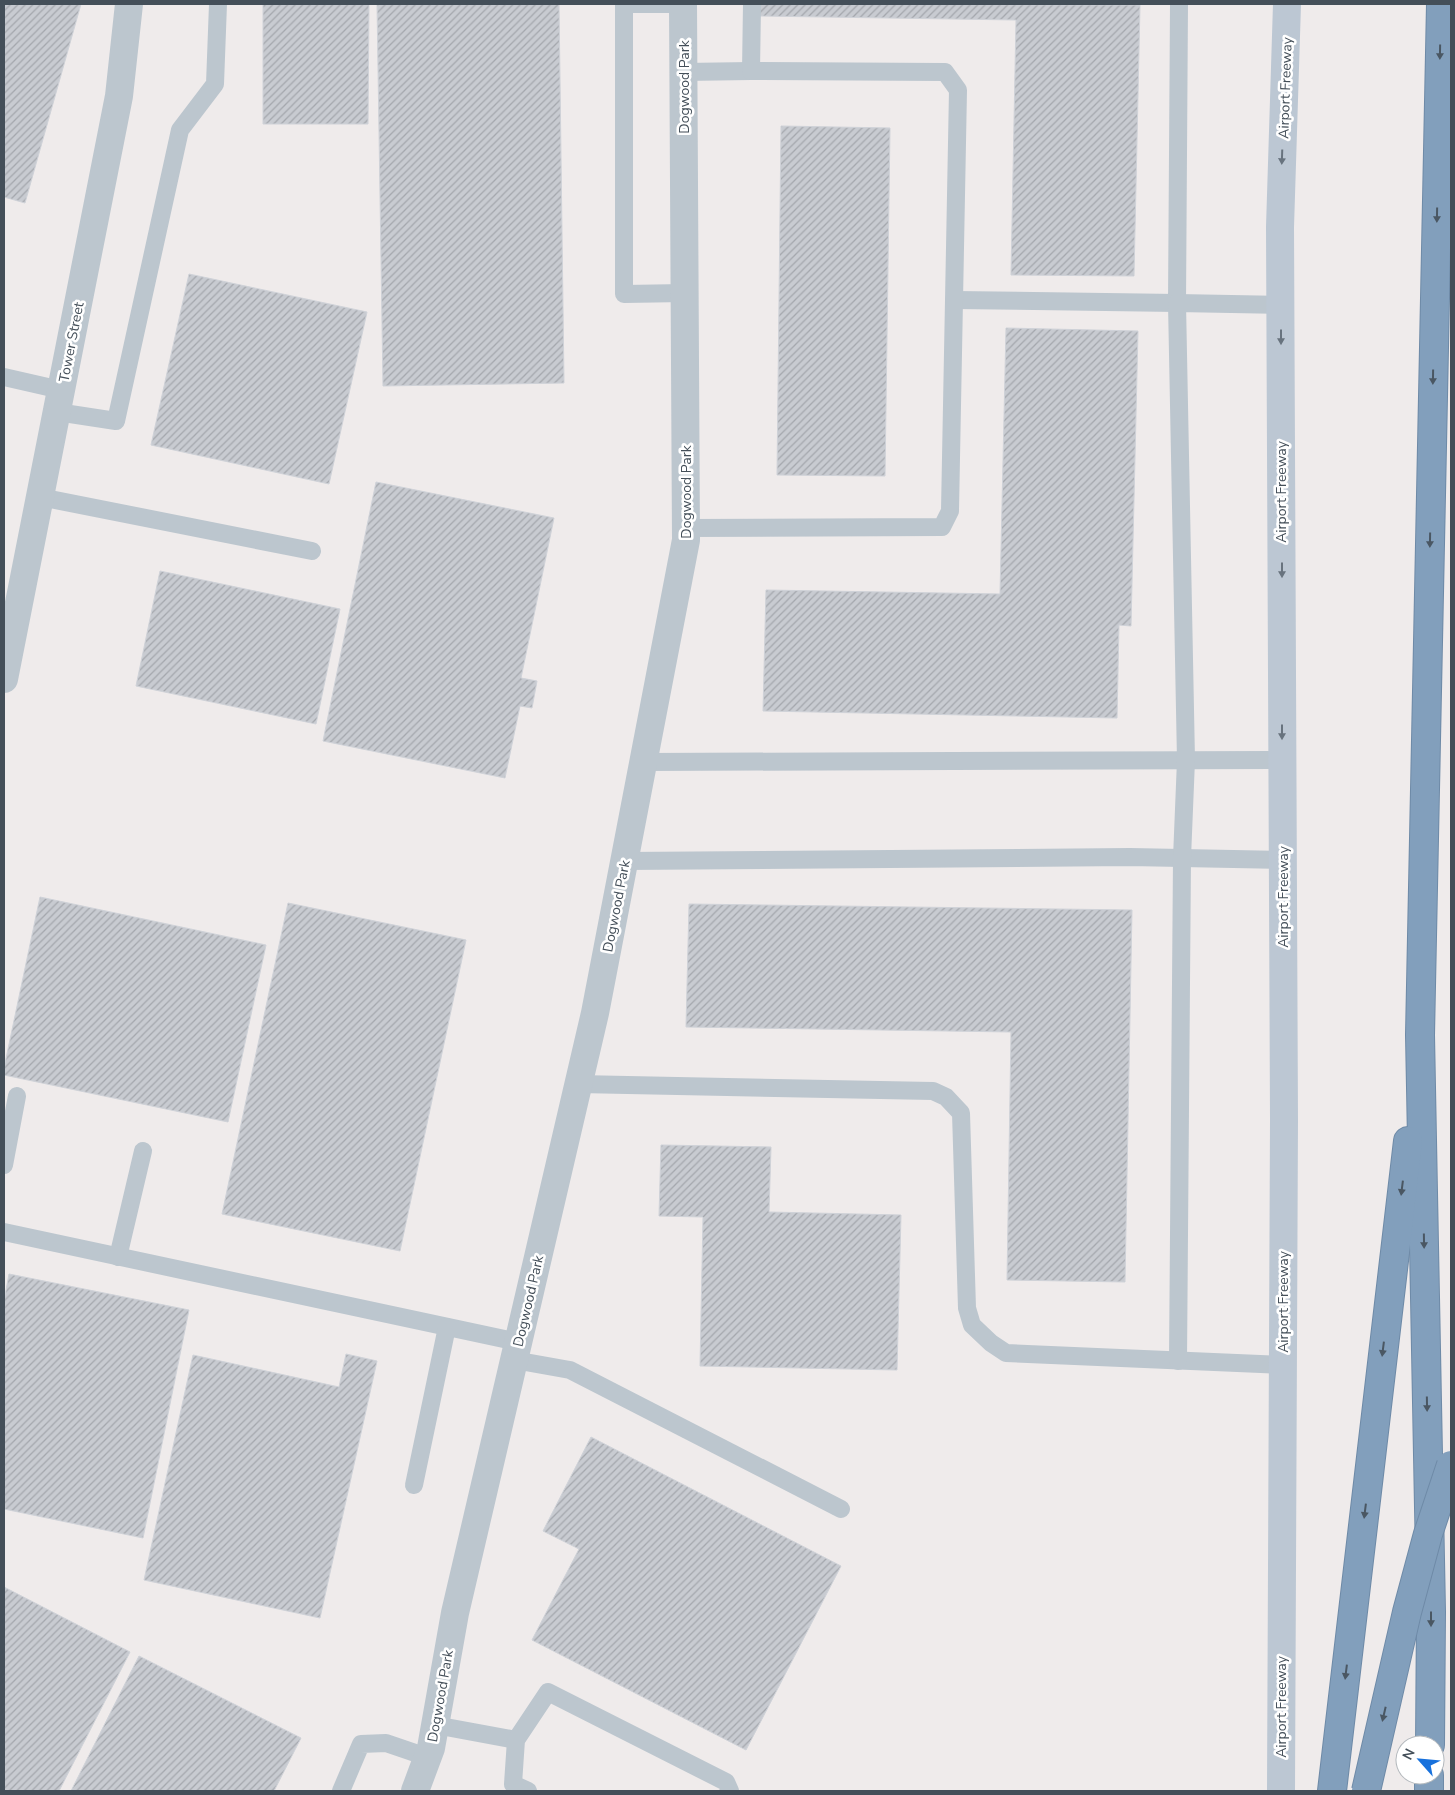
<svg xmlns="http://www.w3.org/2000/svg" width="1455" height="1795" font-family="'Nunito Sans',sans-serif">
  <defs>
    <pattern id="building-hatch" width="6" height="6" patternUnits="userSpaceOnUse" patternTransform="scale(1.25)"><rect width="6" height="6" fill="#c8cbd1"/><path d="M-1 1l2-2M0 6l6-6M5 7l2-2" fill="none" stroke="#a4a7ad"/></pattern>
  </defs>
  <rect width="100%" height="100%" fill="#efebeb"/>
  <g fill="url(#building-hatch)" stroke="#cfd2d8">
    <polygon points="4,4 81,4 25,203 4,197"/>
    <polygon points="263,4 369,4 368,124 263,124"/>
    <polygon points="377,4 559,4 564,383 383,386"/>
    <polygon points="760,4 1140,5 1134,276 1011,275 1016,20 759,16"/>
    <polygon points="781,126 890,128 885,476 777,475"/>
    <polygon points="189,274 367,312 329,484 151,445"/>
    <polygon points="1006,328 1138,331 1131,626 1119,625 1117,718 763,711 766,590 1000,594"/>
    <polygon points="376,482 554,518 521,678 537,681 532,708 520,706 505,778 323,741"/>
    <polygon points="160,571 340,609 316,724 136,686"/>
    <polygon points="40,897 266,945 228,1122 4,1075 4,1068"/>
    <polygon points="288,903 466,940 400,1251 222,1214"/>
    <polygon points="689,904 1132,910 1125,1282 1007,1280 1011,1032 686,1027"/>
    <polygon points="661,1145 771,1147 769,1212 901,1215 897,1370 700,1366 703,1217 659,1216"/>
    <polygon points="9,1274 189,1310 143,1538 4,1509 4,1301"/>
    <polygon points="346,1354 377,1361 320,1618 144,1580 193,1355 339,1387"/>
    <polygon points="591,1437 841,1566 746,1750 532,1640 579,1549 543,1531"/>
    <polygon points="4,1587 130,1652 59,1791 4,1791"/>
    <polygon points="139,1656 301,1738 274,1791 71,1791"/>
  </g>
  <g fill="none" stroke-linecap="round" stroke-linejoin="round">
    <g stroke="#6e8aa7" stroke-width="30">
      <g id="motorway">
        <polyline points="1430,1745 1431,1612 1420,1035 1441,4"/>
        <polyline points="1332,1791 1408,1141"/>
        <polyline points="1429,1791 1429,1775"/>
      </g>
    </g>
    <g stroke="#bcc6ce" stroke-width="18">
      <polyline points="683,4 624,4 624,294 685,293"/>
      <polyline points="684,72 751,71"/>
      <polyline points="954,300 1177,303 1179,4"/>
      <polyline points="4,377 61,390"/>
      <polyline points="57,412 116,421 180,130 215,84 218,4"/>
      <polyline points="40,497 312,551"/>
      <polyline points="686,528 942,527 950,511 958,90 945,72 751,71 752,4"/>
      <polyline points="644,762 1282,760"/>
      <polyline points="624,861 1130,857 1283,860"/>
      <polyline points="578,1084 933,1091 946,1097 961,1113 967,1308 972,1325 991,1343 1006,1353 1283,1365"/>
      <polyline points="4,1165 17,1096"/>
      <polyline points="4,1232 518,1342"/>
      <polyline points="118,1257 143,1151"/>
      <polyline points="514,1360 570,1370 841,1509"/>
      <polyline points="1178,1361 1182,858 1186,760 1177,303 1281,305"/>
      <polyline points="414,1485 447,1327"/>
      <polyline points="435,1725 516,1740"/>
      <polyline points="341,1791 361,1744 386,1743 427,1757"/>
      <polyline points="528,1791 513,1784 516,1740 548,1692 726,1782 730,1791"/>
    </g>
    <g stroke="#bcc6ce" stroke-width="28">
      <polyline points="4,679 119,96 129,4"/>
      <polyline points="415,1791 431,1748 455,1613 595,1013 686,540 683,4"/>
    </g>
    <polyline stroke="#bcc7d3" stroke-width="28" points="1281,1791 1284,1120 1280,227 1287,4"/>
    <use href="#motorway" stroke="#829fbc" stroke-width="28"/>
    <g stroke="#6e8aa7" stroke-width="30" stroke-linecap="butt">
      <polyline id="motorway-bridge" points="1366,1791 1407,1612 1428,1534 1451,1465"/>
    </g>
    <use href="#motorway-bridge" stroke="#829fbc" stroke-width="28"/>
  </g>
  <defs><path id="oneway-solid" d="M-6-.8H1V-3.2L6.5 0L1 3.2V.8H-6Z" transform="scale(1.25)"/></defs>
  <g fill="#4a5763">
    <use href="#oneway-solid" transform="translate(1440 52) rotate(91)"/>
    <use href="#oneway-solid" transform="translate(1437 215) rotate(91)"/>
    <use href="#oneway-solid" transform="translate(1433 377) rotate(91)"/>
    <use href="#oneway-solid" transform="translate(1430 540) rotate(91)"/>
    <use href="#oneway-solid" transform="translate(1402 1188) rotate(97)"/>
    <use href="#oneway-solid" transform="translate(1424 1241) rotate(89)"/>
    <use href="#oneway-solid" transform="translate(1383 1349) rotate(97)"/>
    <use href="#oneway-solid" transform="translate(1427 1404) rotate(89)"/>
    <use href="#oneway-solid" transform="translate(1365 1511) rotate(97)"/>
    <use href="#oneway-solid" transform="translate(1431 1619) rotate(90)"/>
    <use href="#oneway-solid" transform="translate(1346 1672) rotate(97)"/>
    <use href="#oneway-solid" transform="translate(1384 1714) rotate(103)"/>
  </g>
  <g fill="#68737e">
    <use href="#oneway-solid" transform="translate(1282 157) rotate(92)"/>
    <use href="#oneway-solid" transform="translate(1281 337) rotate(90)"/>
    <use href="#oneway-solid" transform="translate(1282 570) rotate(90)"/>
    <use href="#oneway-solid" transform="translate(1282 732) rotate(90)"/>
  </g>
  <g text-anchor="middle" stroke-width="5" stroke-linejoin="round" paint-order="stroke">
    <g font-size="14" fill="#444f59" stroke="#fff">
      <text transform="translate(684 87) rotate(-90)" y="5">Dogwood Park</text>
      <text transform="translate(1285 88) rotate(-88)" y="5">Airport Freeway</text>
      <text transform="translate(71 342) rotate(-79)" y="5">Tower Street</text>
      <text transform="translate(686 492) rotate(-90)" y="5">Dogwood Park</text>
      <text transform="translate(1281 492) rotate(-90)" y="5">Airport Freeway</text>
      <text transform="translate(1283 897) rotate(-90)" y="5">Airport Freeway</text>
      <text transform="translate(616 906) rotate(-79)" y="5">Dogwood Park</text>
      <text transform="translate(528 1301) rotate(-77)" y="5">Dogwood Park</text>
      <text transform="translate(1283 1302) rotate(-90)" y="5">Airport Freeway</text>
      <text transform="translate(440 1696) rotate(-80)" y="5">Dogwood Park</text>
      <text transform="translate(1281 1707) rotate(-90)" y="5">Airport Freeway</text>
    </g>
  </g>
  <rect width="1455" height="1795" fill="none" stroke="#444f59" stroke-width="10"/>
  <g transform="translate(1420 1760) rotate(297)"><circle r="24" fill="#ffffff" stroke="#b4b9bd"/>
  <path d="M0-4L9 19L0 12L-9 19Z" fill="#1871dc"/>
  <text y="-8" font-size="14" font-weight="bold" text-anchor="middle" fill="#444f59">N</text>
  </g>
</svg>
